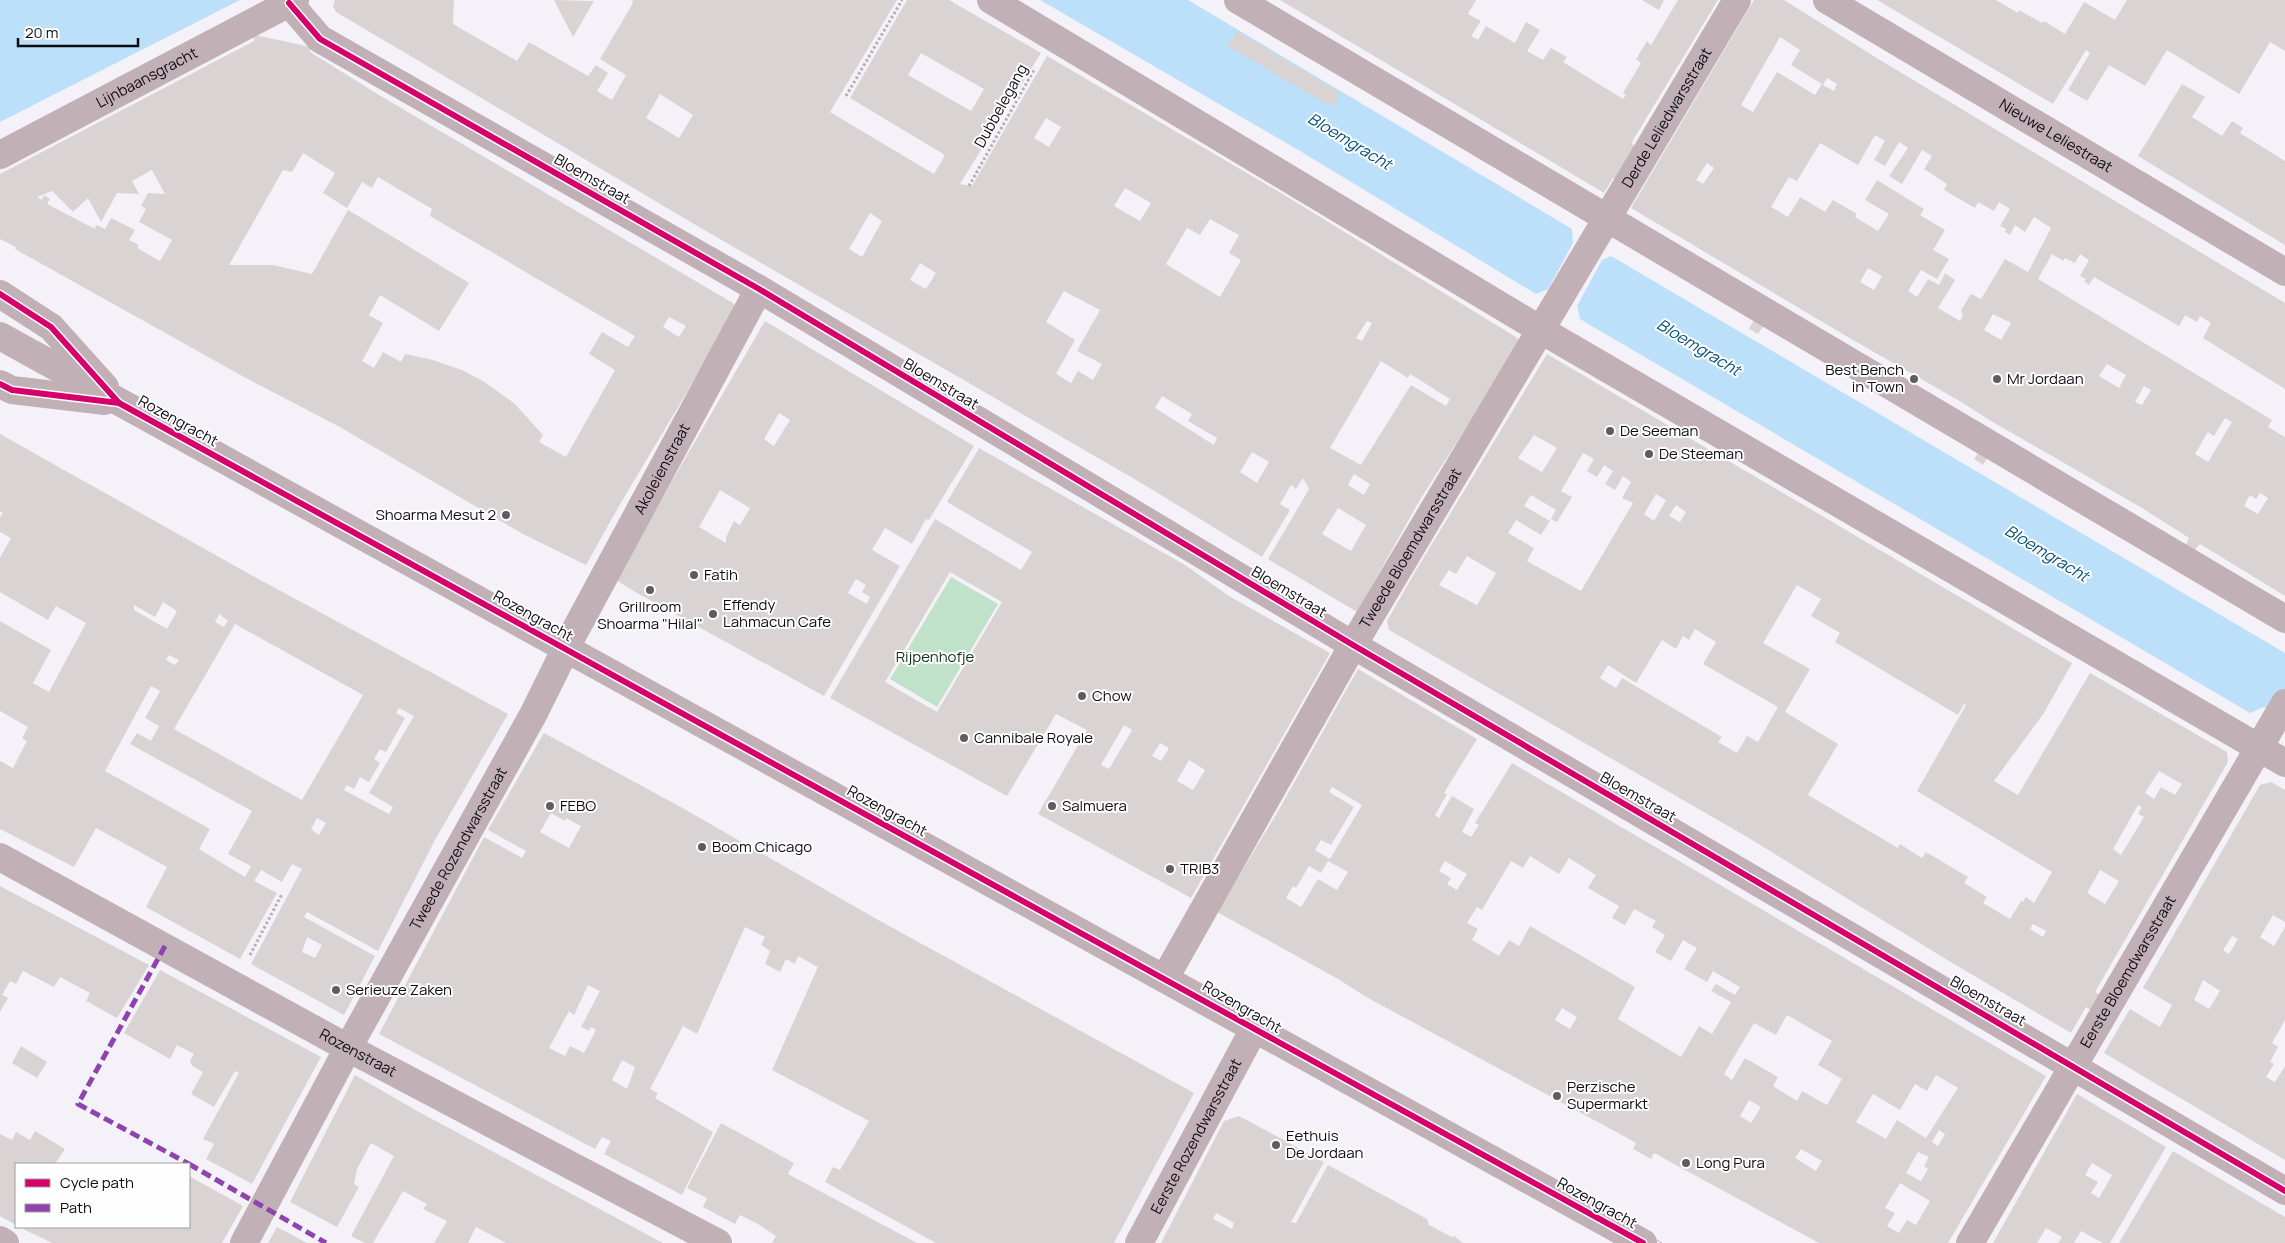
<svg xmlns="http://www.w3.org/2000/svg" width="2285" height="1243" font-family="Manrope,sans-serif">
  <rect width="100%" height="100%" fill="#f4f2f8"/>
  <polygon fill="#c1e2ca" points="951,577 998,604 937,707 890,679"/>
  <g fill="#bce0f9">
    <polygon points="0,0 240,0 0,122"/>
    <polygon points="1040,0 1188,0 1572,229 1573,243 1602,260 1611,256 2285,653 2285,720 2264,707 2250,713 1580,319 1577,306 1548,289 1536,294 1300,151"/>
  </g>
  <polygon fill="#f4f2f8" points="1573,243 1602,260 1577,306 1548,289"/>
  <g fill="#d9d3d4" fill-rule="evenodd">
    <path d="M335,0H454L453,24L517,61L529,42L588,76L596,65L608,73L597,91L612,100L626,75L600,59L633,3L632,0H897L830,112L934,174L945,155L850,98L907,0H949L1041,53L960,184L972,186L1047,56L1281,193L1519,339L1489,392L1421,498L1357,612L1268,559L1309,489L1303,478L1296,489L1291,485L1280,504L1290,510L1262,557L1143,484L694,224L336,12L333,6ZM921,53L984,89L971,111L908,75ZM660,94L693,115L679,138L646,118ZM1046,118L1061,127L1049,147L1034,138ZM1125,188L1151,203L1140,221L1114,206ZM870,213L882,221L862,257L849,249ZM1210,219L1239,235L1229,253L1241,260L1220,297L1166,264L1187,228L1200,235ZM920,263L936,273L926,289L910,280ZM1064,291L1100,310L1077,351L1102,364L1093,380L1078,371L1071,383L1056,374L1075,340L1046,322ZM1367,321L1372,323L1362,341L1356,338ZM1381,361L1408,378L1410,374L1450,399L1446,406L1411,385L1361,465L1330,448ZM1162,396L1192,414L1188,421L1217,438L1214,445L1155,408ZM1252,452L1269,462L1257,483L1240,472ZM1354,474L1370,484L1364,495L1348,485ZM1338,508L1366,525L1351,551L1322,534Z"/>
    <polygon points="554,0 594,1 573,37"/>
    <polygon points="1280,0 1476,0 1468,14 1481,21 1471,36 1478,40 1486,26 1515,43 1526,22 1540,30 1527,51 1543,60 1551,48 1567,57 1563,62 1623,99 1626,95 1623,93 1641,63 1636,59 1647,41 1651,45 1678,0 1718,0 1633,140 1632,144 1638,148 1617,181 1613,178 1604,193"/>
    <polygon points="1642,0 1664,0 1659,10"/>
    <path d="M1754,0H1784L1880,60L2285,303V389L2203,338L2211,323L2200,316L2197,322L2185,315L2179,326L2094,277L2089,285L2084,281L2086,279L2080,276L2089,260L2080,254L2075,263L2065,258L2063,261L2052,254L2038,279L2272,420L2268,427L2285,437V596L2200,544L2195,550L2186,544L2189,538L2142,508L1991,421L1963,403L1846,336L1631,208ZM1780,37L1800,50L1791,65L1822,84L1815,95L1777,72L1753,112L1741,105ZM1827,78L1837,84L1834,91L1823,85ZM1875,135L1885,141L1874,160L1885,166L1899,142L1908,148L1889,176L1902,184L1922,150L1932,156L1924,169L1947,184L1944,190L1975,208L1978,202L1994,211L1999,202L2010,209L2000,226L2006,229L2005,232L2010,235L2015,225L2025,232L2034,217L2051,228L2028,272L2005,259L1981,299L1971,294L1961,310L1963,315L1960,321L1938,308L1955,280L1945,273L1939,285L1928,279L1917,297L1908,291L1921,270L1937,279L1949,259L1933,250L1945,230L1920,215L1924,209L1877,180L1865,200L1889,214L1878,231L1855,217L1857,214L1833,200L1825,212L1800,197L1788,217L1771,207L1789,177L1797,181L1820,143L1858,165ZM1707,163L1714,168L1703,184L1696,180ZM1868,268L1882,276L1874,290L1860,282ZM1993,314L2011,323L2001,340L1984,330ZM2107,364L2126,375L2119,388L2099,376ZM2144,386L2151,390L2142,405L2135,402ZM2225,418L2232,422L2208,462L2195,454L2208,432L2214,436ZM2260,493L2268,498L2258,514L2244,506L2250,495L2256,499Z"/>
    <polygon points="1877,0 1996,0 2018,13 2019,10 2042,23 2044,21 2065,34 2084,2 2115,20 2127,0 2285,0 2285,51 2270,42 2239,94 2167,50 2145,86 2109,65 2087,101 2068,90 2090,53 2086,50 2053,104"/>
    <polygon points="1237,31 1336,90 1339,94 1337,103 1328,105 1228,46"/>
    <path d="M255,35L311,47L310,52L379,95L733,303L735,307L734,313L619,506L586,565L523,534L338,426L244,377L15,249L16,247L0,239V174L254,41ZM303,153L335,173L323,193L347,208L362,182L372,188L378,177L432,209L430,216L635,336L628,347L602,332L589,354L615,370L566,457L539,442L543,435L514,403L483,381L462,370L433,360L405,354L401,362L383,352L374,368L362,361L383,323L369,315L380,295L439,331L469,283L375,226L348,210L312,274L273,265H229L283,170L292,172ZM152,170L165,194L148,193L141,206L146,209L139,222L172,240L160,261L137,248L139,245L129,240L135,230L111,218L105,229L96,225L95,229L47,204L50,199L44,195L42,200L37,197L52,191L73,212L88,198L101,222L117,193L139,194L132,181ZM669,317L686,326L679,337L663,327Z"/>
    <polygon points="2182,84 2205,97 2192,117 2222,136 2232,121 2243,128 2240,133 2285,161 2285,245 2138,156"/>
    <polygon points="1754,320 1764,325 1758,334 1749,329"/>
    <path d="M765,321L974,446L929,520L926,519L912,544L885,528L872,550L900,566L824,696L637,593L619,582L617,576ZM779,413L790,420L774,446L764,439ZM720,490L750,508L740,525L734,521L726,537V543L699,527ZM856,579L866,585L862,592L870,597L867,604L848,593Z"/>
    <path d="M1547,354L2072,663L2044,713L1994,781L2018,795L2090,673L2227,752L2228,762L2095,992L2100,995L2091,1010L2086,1007L2071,1033L1949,961L1747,837L1389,630L1387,621L1415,572ZM1534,435L1557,448L1542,472L1518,458ZM1583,453L1594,459L1587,471L1597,477L1604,465L1613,471L1605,484L1615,490L1623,476L1631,482L1622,498L1633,503L1581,591L1527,561L1534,548L1508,533L1516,520L1541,535L1550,521L1524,506L1531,495L1556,510L1551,519L1557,522L1572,497L1561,491ZM1656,494L1666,500L1654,521L1644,514ZM1676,505L1686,512L1680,522L1669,516ZM1467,556L1496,573L1477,605L1439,585L1449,570L1456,574ZM1797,585L1821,599L1811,616L1840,633L1835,642L1958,715L1964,704L1966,705L1917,791L2052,872L2034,903L2026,897L2023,902L2021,901L2010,919L1983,903L1987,897L1964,883L1968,877L1926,852L1922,858L1900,844L1898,848L1808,795L1838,744L1785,712L1810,669L1763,643ZM1695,629L1716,642L1703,664L1778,707L1758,742L1747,736L1737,753L1718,742L1722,737L1622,678L1616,688L1600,678L1608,665L1636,683L1662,640L1676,649L1683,636L1689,640ZM2159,771L2182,784L2175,795L2161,787L2154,799L2145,793ZM2138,805L2142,807L2138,814L2144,817L2121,855L2113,849ZM2100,870L2119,881L2105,904L2087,893ZM2033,924L2046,931L2043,937L2030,929Z"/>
    <path d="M0,434L251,575L508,714L435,840L378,951L307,912L304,917L375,956L344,1015L251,964L302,869L292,864L282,882L261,870L254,881L277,893L240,959L146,907L167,867L96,828L74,867L0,829V761L13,768L27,741L22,738L28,727L0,711V621L51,650L33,683L49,692L86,623L56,606L48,620L0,592V558L11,538L0,532V518L3,513L0,511ZM163,602L177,611L167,629L134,610V605L155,617ZM219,614L228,621L224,627L215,622ZM235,624L363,695L302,800L174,729ZM169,655L179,660L175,665L166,660ZM151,686L160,691L145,718L159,726L151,741L137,733L130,744L252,811L228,854L251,866L245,877L199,849L210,829L105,771ZM399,708L414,716L369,793L393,807L389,814L344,790L347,785L354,789L360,777L369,782L380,763L374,759L380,749L386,752L405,718L396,713ZM317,818L326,823L319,835L311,829ZM307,937L322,945L315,958L302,952Z"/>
    <path d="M979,448L1185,565L1229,596L1330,653L1191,898L1038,814L1087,730L1056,714L1007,796L830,698L935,519L1021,570L1032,552L947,502ZM950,572L1002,602L937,712L885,682ZM1124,725L1132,730L1109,769L1101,765ZM1160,743L1169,748L1161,761L1152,756ZM1189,760L1205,770L1193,790L1177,781Z"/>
    <polygon points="1979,452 1987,458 1983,465 1974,459"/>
    <path d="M1358,669L1477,739L1444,793L1447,794L1435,815L1439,818L1452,796L1474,809L1462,832L1471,837L1479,825L1475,823L1512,763L2046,1076L1948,1243H1819L1654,1153L1651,1159L1633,1149L1636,1143L1620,1134L1368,998L1338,979L1217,912L1277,813ZM1332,787L1362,805L1330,859L1315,850L1321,840L1331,845L1354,807L1329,792ZM1530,856L1559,874L1569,858L1596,875L1588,888L1619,906L1612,918L1625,925L1634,909L1656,921L1652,927L1665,935L1655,952L1671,961L1683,940L1697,948L1684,969L1707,982L1713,971L1740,987L1735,995L1716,984L1711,991L1731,1002L1712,1034L1699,1026L1681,1057L1618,1019L1635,987L1530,926L1519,946L1509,940L1499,956L1472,940L1478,929L1467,923L1477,907L1482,910L1511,861L1523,868ZM1328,861L1348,872L1337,890L1318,879L1301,907L1286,898L1293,886L1296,888L1309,866L1321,873ZM1445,861L1467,874L1457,890L1447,884L1451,878L1439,871ZM1562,1008L1577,1017L1570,1029L1555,1020ZM1787,1015L1832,1041L1818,1065L1842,1079L1827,1105L1802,1091L1797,1101L1773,1086L1778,1077L1745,1058L1732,1080L1724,1074L1754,1023L1776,1035ZM1936,1075L1958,1088L1926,1138L1897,1120L1886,1139L1856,1122L1873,1094L1900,1110L1915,1084L1927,1091ZM1749,1100L1761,1107L1751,1123L1740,1116ZM1939,1130L1945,1134L1938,1146L1932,1142ZM1801,1149L1822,1161L1816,1171L1795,1158ZM1918,1152L1929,1157L1924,1166L1928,1169L1921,1181L1906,1173ZM1900,1183L1930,1201L1916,1225L1907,1220L1899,1233L1887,1226L1895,1213L1885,1208Z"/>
    <path d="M544,733L679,806L880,921L1194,1093L1114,1243H936L825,1182L833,1167L840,1170L869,1121L772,1070L818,967L798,956L795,964L786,959L780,972L765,964L770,951L761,945L765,937L745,927L697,1034L683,1026L650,1089L658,1093L655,1098L713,1132L682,1195L604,1154L611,1141L602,1137L595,1149L379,1034L484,837L522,858L526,851L488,830ZM551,813L565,821L566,818L581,826L569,848L540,832ZM588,985L600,991L581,1027L589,1031L591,1027L596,1030L584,1053L570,1046L565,1056L549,1048L569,1011L574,1015ZM622,1060L635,1067L627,1089L612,1080Z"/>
    <path d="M2271,782L2285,790V922L2273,915L2260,937L2274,946L2285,927V1020L2272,1043L2278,1047L2270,1062L2274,1064L2266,1077L2275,1082L2285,1066V1160L2104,1053L2130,1009L2160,1027L2172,1005L2143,988L2260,785ZM2232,936L2238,939L2229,954L2223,950ZM2203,980L2220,991L2209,1009L2194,1000Z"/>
    <polygon points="0,886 149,965 117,1018 86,1001 90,993 60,977 54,987 23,971 16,984 10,981 2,995 8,998 0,1012"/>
    <polygon points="160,970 321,1057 252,1184 206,1159 214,1144 203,1139 239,1073 235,1071 214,1107 191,1094 203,1072 192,1066 190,1061 194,1054 177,1045 170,1059 124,1033"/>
    <polygon points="21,1046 47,1062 37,1078 12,1063"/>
    <polygon points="355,1075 419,1112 663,1243 506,1243 476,1227 468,1243 434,1243 447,1221 423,1209 427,1204 403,1191 373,1243 365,1243 351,1236 394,1156 371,1143 357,1169 354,1184 359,1187 337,1227 290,1202"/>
    <path d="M2077,1094L2166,1147L2110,1243H2103L2081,1231L2074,1243H2058L2062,1237L2046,1228L2037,1243H1993ZM2092,1163L2112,1175L2099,1198L2091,1193L2098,1182L2085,1175Z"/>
    <path d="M1239,1116L1324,1162L1291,1222L1296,1223L1328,1165L1427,1219L1429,1225L1452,1237L1454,1236L1463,1243H1161L1224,1121ZM1216,1213L1234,1223L1232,1229L1213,1219Z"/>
    <polygon points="721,1123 794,1163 788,1174 917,1243 772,1243 776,1236 758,1224 740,1215 735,1224 703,1207 707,1198 687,1188"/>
    <polygon points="35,1131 65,1149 55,1164 16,1164 16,1225 0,1216 0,1134 12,1140 16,1132 30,1140"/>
    <polygon points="2173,1151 2285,1217 2285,1243 2119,1243"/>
    <polygon points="189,1176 243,1206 222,1243 52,1243 19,1227 189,1227"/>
    <polygon points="277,1227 307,1243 268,1243"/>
  </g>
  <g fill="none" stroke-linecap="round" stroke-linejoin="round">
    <g stroke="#b8adb2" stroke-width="3" stroke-dasharray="2.5 2.5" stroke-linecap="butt">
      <polyline points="846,96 902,0"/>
      <polyline points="969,186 1035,68"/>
      <polyline points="250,955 282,894"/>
    </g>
    <g stroke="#c1b1b6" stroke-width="28">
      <polyline points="991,0 1541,330 2285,763"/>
      <polyline points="1238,0 2285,619"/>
      <path id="s1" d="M1827,0L2285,272"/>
      <polyline points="289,3 320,39 759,289 1353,645 2285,1191"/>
      <path id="s2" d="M0,155L295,0"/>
      <polyline points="0,294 51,327 105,387"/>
      <polyline points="0,336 1643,1243"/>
      <polyline points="0,384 12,390 105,401"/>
      <path id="s3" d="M0,857L348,1048L718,1243"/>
      <path id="s4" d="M1165,978L1353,645L1737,0"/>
      <polyline points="0,1240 5,1243"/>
      <path id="s5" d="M244,1243L348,1048L534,713L570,640L759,289"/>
      <path id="s6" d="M1139,1243L1254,1029"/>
      <path id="s7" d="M1970,1243L2285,703"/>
    </g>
    <g stroke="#bdb2b7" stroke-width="1">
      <polyline points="0,326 1662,1243"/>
      <polyline points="0,346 1628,1243"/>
    </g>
    <g stroke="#8e44ad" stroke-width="5" stroke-dasharray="10 5" stroke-linecap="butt">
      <polyline points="165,946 78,1104 189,1164"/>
      <polyline points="189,1164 326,1243"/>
    </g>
    <g stroke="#fefefe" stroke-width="9">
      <g id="cycleway">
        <polyline points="289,3 320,39 759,289 1353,645 2285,1191"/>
        <polyline points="0,294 51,327 119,403 1643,1243"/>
        <polyline points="0,384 12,390 119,403"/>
      </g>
    </g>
    <use href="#cycleway" stroke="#d6006c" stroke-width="6"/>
  </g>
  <g fill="#5e5c62" stroke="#fefefe" stroke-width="2">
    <circle cx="1914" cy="379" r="5"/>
    <circle cx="1997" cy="379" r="5"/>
    <circle cx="1610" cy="431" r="5"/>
    <circle cx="1649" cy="454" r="5"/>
    <circle cx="506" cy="515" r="5"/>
    <circle cx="694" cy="575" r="5"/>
    <circle cx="650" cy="590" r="5"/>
    <circle cx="713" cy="614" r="5"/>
    <circle cx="1082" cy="696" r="5"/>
    <circle cx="964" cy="738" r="5"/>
    <circle cx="550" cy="806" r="5"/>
    <circle cx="1052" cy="806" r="5"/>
    <circle cx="702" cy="847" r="5"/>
    <circle cx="1170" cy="869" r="5"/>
    <circle cx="336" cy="990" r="5"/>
    <circle cx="1557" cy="1096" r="5"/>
    <circle cx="1276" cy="1145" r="5"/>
    <circle cx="1686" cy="1163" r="5"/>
  </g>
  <g text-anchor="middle" stroke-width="4" stroke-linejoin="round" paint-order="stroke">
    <g font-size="15" fill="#0e0b12" stroke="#fefefe">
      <text dy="5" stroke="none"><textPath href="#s2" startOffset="166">Lijnbaansgracht</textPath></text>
      <text transform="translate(1001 106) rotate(-61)" y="5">Dubbelegang</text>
      <text dy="5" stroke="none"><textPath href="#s4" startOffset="996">Derde Leliedwarsstraat</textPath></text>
      <text dy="5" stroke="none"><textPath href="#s1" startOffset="266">Nieuwe Leliestraat</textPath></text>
      <text transform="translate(592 179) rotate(30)" y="5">Bloemstraat</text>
      <text transform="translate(941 384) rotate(31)" y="5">Bloemstraat</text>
      <text transform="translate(178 421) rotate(29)" y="5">Rozengracht</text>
      <text dy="5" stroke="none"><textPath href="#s5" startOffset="880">Akoleienstraat</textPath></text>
      <text dy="5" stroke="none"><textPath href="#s4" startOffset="495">Tweede Bloemdwarsstraat</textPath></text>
      <text transform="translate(1289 592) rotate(31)" y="5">Bloemstraat</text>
      <text transform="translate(533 616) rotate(29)" y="5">Rozengracht</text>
      <text transform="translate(1638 797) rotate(30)" y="5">Bloemstraat</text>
      <text transform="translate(887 811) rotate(29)" y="5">Rozengracht</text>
      <text dy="5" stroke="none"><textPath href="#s5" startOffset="449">Tweede Rozendwarsstraat</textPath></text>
      <text dy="5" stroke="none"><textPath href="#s7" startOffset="314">Eerste Bloemdwarsstraat</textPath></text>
      <text transform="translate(1988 1001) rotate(30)" y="5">Bloemstraat</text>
      <text transform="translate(1242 1007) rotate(30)" y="5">Rozengracht</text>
      <text dy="5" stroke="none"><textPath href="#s3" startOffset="408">Rozenstraat</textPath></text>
      <text dy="5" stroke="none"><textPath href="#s6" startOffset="121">Eerste Rozendwarsstraat</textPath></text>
      <text transform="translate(1597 1203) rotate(29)" y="5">Rozengracht</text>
    </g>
    <g font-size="15" fill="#0e0b12" stroke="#fefefe" text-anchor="start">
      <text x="1904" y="375" text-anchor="end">Best Bench<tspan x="1904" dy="17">in Town</tspan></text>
      <text x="2007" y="384">Mr Jordaan</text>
      <text x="1620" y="436">De Seeman</text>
      <text x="1659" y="459">De Steeman</text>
      <text x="496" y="520" text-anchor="end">Shoarma Mesut 2</text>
      <text x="704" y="580">Fatih</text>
      <text x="723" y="610">Effendy<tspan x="723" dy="17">Lahmacun Cafe</tspan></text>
      <text x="650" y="612" text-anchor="middle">Grillroom<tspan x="650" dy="17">Shoarma "Hilal"</tspan></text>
      <text x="1092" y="701">Chow</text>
      <text x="974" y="743">Cannibale Royale</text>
      <text x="560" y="811">FEBO</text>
      <text x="1062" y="811">Salmuera</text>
      <text x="712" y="852">Boom Chicago</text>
      <text x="1180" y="874">TRIB3</text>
      <text x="346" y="995">Serieuze Zaken</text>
      <text x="1567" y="1092">Perzische<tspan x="1567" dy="17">Supermarkt</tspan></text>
      <text x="1286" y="1141">Eethuis<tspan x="1286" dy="17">De Jordaan</tspan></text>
      <text x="1696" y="1168">Long Pura</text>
    </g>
    <g font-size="15" fill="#0f3119" stroke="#fefefe">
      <text x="935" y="662">Rijpenhofje</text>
    </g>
    <g font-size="16" font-style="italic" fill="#045176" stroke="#fefefe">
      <text transform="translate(1350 141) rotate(31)" y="6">Bloemgracht</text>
      <text transform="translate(1699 347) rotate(31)" y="6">Bloemgracht</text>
      <text transform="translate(2047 553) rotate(31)" y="6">Bloemgracht</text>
    </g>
  </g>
  <rect x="15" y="1163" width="175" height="65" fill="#fefefe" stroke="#9e9da0"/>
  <rect x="25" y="1179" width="25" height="8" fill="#d6006c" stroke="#9e9da0"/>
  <text x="60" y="1188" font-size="15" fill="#0e0b12">Cycle path</text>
  <rect x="25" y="1204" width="25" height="8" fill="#8e44ad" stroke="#9e9da0"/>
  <text x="60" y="1213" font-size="15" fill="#0e0b12">Path</text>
  <path d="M18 38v8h120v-8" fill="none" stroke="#0e0b12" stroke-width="2.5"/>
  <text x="25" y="38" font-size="15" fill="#0e0b12" stroke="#fefefe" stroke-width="4" paint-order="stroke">20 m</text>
</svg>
